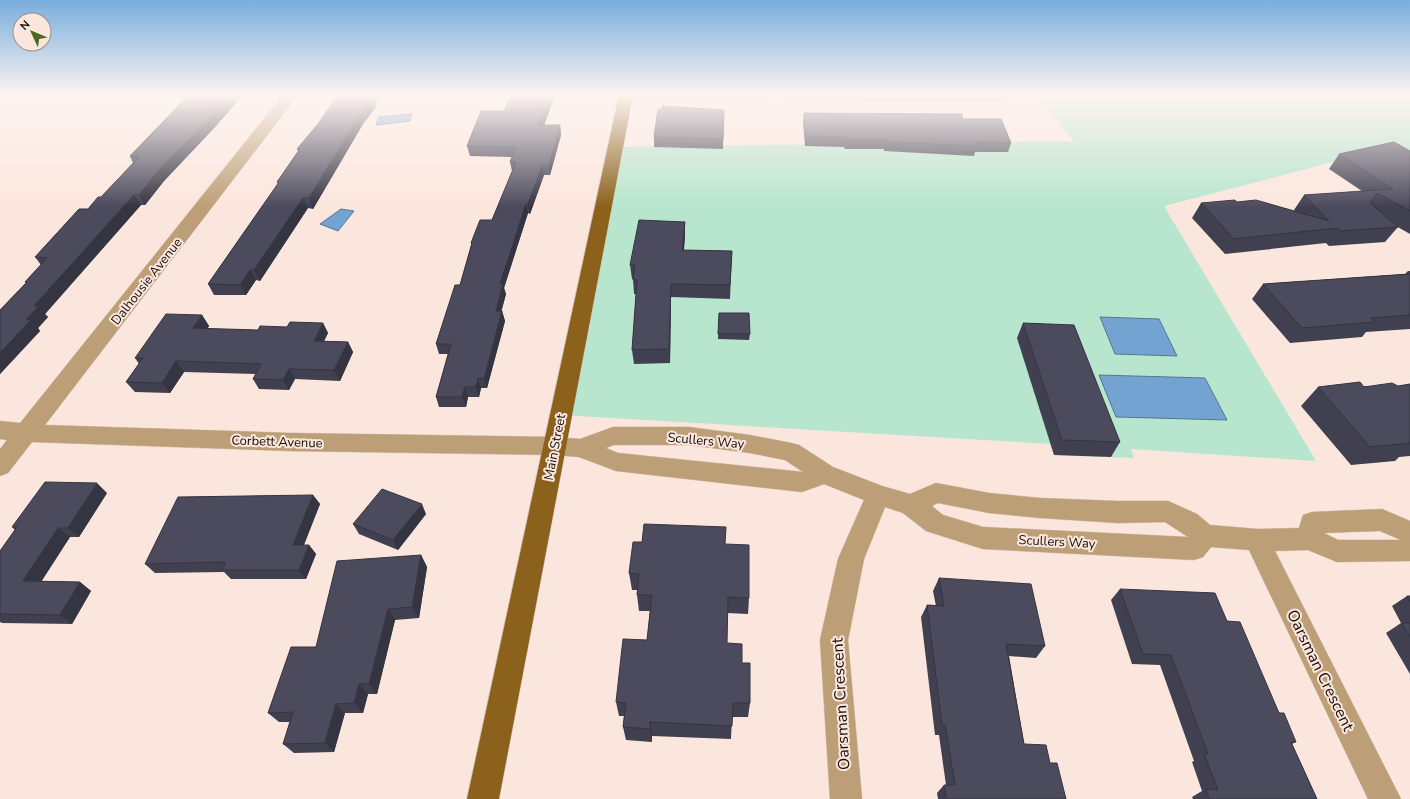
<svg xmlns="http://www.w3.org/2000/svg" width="1410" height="799" font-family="'Nunito Sans',sans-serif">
  <rect width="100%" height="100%" fill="#fbe6dd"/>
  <polygon fill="#b7e5ce" points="1034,95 1410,96 1410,180 1387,148 1164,206 1316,461 1131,449 1134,458 1054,455 1050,444 561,415 614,147 1074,141"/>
  <g fill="#73a3d0" stroke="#577694">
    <polygon points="412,114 410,121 376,125 379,117"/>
    <polygon points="341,209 354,211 338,231 320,224"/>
    <polygon points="1100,317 1159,319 1177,356 1115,354"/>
    <polygon points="1099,375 1205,378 1227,420 1116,417"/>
  </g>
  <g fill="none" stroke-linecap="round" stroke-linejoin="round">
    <g stroke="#d6c3bb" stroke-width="1">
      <g id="minor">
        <path d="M283,95H298L45,425L291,433L554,437L580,439L613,427H689L750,435L791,443L799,445L833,467L882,486L910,494L936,483L989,493L1040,498L1118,501H1168L1197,514L1210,525L1257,529L1299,528L1303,515L1312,512L1382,509L1410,521V561L1337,562L1308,550L1275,551L1401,799H1368L1249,550L1211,547L1203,557L1194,560L983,549L926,531L903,513L885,507L864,559L848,640L862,799H830L820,640L838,559L864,500L824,484L802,492L616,471L579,457L554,455L291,451L32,442L8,473L0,476V449L7,440L0,439V421L20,423ZM614,445H689L750,453L785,460L803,472L618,453L606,448ZM938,503L989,513L1040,518L1118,523L1165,522L1188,537L983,527L943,515L932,506ZM1380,531L1401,540H1338L1324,533Z"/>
        <polygon points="619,95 775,95 773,98 768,99 626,100 621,99"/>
        <polygon points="778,95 1012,95 1010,98 988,103 785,99 780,98"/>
      </g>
    </g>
    <g stroke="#d6c3bb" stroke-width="1">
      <polygon id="major" points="619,95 633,95 499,799 467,799"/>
    </g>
    <use href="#minor" fill="#bd9f77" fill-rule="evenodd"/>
    <use href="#major" fill="#8b611c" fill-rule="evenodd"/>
  </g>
  <g fill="#414050">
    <polygon points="189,95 243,95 215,127 164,181 145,205 141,205 45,314 48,317 38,328 40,331 0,374 0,310 26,283 25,282 41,265 35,257 101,197 133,163 130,156"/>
    <polygon points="511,95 555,95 544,125 560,125 561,135 550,175 544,175 530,214 528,213 504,288 506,294 501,311 502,311 505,321 487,388 481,388 479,397 468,397 466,407 439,407 436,397 448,354 439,354 436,344 460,285 471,246 471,243 492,220 512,171 510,162 512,157 470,156 467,146 504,111"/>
    <polygon points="375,104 376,107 363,124 313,209 308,208 260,281 256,280 246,295 214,295 208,284 278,184 277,182 298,151 297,149"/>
    <polygon points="662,109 724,110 723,149 654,147 654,137"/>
    <polygon points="804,113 963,119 1011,143 1008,152 975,152 974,156 884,151 884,149 845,149 844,147 805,146 803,123"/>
    <polygon points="1410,151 1410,234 1396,226 1398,227 1385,242 1329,246 1326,243 1225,254 1192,218 1201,203 1237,202 1295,211 1294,210 1304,195 1362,191 1329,169 1339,154"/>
    <polygon points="685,236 684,250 732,251 730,299 671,297 670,363 634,364 632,350 636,294 634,294 633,279 632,279 630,265"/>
    <polygon points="1408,271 1410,271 1410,329 1366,332 1362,337 1290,343 1252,299 1263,284 1405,274"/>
    <polygon points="719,313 750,334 749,340 718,339"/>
    <polygon points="202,315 209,326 207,329 258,330 323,323 328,333 324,341 348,342 353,352 340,381 295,379 289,390 259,389 253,379 256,374 184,372 170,393 135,392 126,382 139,364 135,358"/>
    <polygon points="1023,323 1120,442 1111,457 1054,455 1017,338"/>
    <polygon points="1410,384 1410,456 1399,457 1395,461 1351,465 1301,406 1318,387 1398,386"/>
    <polygon points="107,493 79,537 70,537 41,581 80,582 91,591 72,624 2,623 0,622 0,551 15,530 12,527"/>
    <polygon points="313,495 320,504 304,545 309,545 316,554 306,579 231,579 224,572 155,573 145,564"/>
    <polygon points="426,514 398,550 359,534 353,524"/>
    <polygon points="725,544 749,598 748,614 727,613 727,643 742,663 750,703 748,717 732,717 731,739 652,736 652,742 626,740 623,727 624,716 619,716 616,702 647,640 650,611 639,611 637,595 637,590 632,590 629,573"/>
    <polygon points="421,555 427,567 419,618 395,620 377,694 368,694 363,713 345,713 334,752 294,753 283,744 290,722 279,722 268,713 316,647"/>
    <polygon points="939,578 1045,646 1036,658 1009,656 1024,744 1050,763 1066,799 938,799 937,793 944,785 946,785 939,735 935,735 921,617 927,605 936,606 933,591"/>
    <polygon points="1120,589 1227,621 1279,713 1296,742 1292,744 1317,799 1193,799 1192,797 1202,791 1192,762 1194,761 1160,665 1132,664 1111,600"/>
    <polygon points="1407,596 1410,596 1410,674 1386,633 1401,623 1392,606"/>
  </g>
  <g fill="#353441">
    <polygon points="230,95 243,95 215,127 164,181 145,205 139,195 158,171"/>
    <polygon points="371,95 381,95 375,104 376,107 363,124 313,209 309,198"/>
    <polygon points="550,95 555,95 541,134 539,125"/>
    <polygon points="560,125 561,135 550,175 549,166"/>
    <polygon points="542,166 544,175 530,214 528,204"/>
    <polygon points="134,195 141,205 45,314 48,317 38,328 40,331 0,374 0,353 26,320 34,306"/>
    <polygon points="303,198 308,208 260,281 254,270"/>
    <polygon points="526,204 528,213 504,288 506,294 499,321 496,311 500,284"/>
    <polygon points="685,222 685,236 682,264 682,250"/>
    <polygon points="250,270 256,280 246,295 240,285"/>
    <polygon points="671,284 671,297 670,363 669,349"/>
    <polygon points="502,311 505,321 487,388 484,379"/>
    <polygon points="202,315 209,326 200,339 193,328"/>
    <polygon points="323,323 328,333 319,351 314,341"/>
    <polygon points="348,342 353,352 340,381 334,370"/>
    <polygon points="176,361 184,372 170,393 162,383"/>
    <polygon points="289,369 295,379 289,390 283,380"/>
    <polygon points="478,378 481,388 479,397 476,387"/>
    <polygon points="465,387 468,397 466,407 462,397"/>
    <polygon points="97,483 107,493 79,537 68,528"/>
    <polygon points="313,495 320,504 300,554 293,545"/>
    <polygon points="422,504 426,514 398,550 393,540"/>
    <polygon points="58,528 70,537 36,590 23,581"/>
    <polygon points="309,545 316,554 306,579 299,570"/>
    <polygon points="421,555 427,567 419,618 412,607"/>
    <polygon points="80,582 91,591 72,624 60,615"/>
    <polygon points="388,609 395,620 377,694 369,684"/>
    <polygon points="359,684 368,694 363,713 354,703"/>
    <polygon points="336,704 345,713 334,752 325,743"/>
    <polygon points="650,722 652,736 652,742 650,729"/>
  </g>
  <g fill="#4c4a5d" stroke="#353441">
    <polygon points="189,95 230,95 210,117 158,171 139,195 134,195 34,306 39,306 26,320 31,320 0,353 0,310 27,282 25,282 47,258 35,257 79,209 88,209 98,197 101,197 139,157 130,156"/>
    <polygon points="338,95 371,95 370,97 373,97 360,115 309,198 303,198 254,270 250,270 240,285 208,284 279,182 277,182 300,149 297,149 318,124"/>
    <polygon points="511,95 550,95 539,125 560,125 549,166 542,166 528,204 526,204 500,284 503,284 496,311 502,311 484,379 478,378 476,387 465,387 462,397 436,397 451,344 436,344 455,285 460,285 472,243 471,243 480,220 492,220 516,162 510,162 516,147 467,146 481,111 504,111"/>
    <polygon points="662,106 724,110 723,139 654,137 658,109 662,109"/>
    <polygon points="804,113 962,114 963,119 1001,119 1011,143 976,142 977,146 886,142 886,139 847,140 846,137 806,136"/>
    <polygon points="1394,142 1410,151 1410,211 1377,193 1370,203 1398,227 1341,231 1337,228 1234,239 1201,203 1235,200 1237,202 1256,200 1329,221 1304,195 1393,189 1339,154"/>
    <polygon points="639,220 685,222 682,250 732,251 730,285 671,284 669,349 632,350 637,280 633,280 635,265 630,265"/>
    <polygon points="1410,274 1410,315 1371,318 1375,322 1302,328 1263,284"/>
    <polygon points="719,313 749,313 750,334 718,334"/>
    <polygon points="166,314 202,315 193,328 258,330 260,326 287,327 290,322 323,323 314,341 348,342 334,370 289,369 283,380 253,379 261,364 176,361 162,383 126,382 143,358 135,358"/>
    <polygon points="1023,323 1074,325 1120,442 1062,440"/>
    <polygon points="1360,382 1364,387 1392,383 1398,386 1410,384 1410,443 1370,447 1318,387"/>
    <polygon points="45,482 97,483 68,528 58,528 23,581 80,582 60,615 0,614 0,551 17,527 12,527"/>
    <polygon points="382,489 422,504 393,540 353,524"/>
    <polygon points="313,495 293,545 309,545 299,570 222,570 226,562 145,564 178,497"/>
    <polygon points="644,524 726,527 725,544 749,545 749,598 728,597 727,643 742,644 742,663 750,663 750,703 733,703 732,726 650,722 650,729 623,727 626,703 616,702 623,639 647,640 652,595 637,595 639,574 629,573 633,542 642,542"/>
    <polygon points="421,555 412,607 388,609 369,684 359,684 354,703 336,704 325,743 283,744 293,712 268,713 291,647 316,647 337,561"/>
    <polygon points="939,578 1031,584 1045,646 1006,644 1024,744 1046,745 1050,763 1057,763 1066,799 946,799 944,785 955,785 945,725 942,725 927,605 944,606"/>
    <polygon points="1120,589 1215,593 1227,621 1240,622 1279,713 1284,713 1296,742 1291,742 1317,799 1209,799 1206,789 1218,790 1204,754 1208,754 1171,655 1143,654"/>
    <polygon points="1407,596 1410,596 1410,602"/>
    <polygon points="1402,623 1410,623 1410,637"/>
  </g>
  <linearGradient id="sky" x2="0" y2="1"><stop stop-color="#79adde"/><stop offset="0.46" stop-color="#fdf4f0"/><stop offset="1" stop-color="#fdf4f0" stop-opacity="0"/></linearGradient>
  <rect width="1410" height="207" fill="url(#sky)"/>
  <g text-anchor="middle" stroke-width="4" stroke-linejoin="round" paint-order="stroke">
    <g font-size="13" fill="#150d09" stroke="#fbe6dd">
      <text transform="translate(146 281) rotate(-52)" y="5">Dalhousie Avenue</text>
      <text transform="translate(706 440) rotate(5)" y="5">Scullers Way</text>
      <text transform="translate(277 441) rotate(2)" y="5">Corbett Avenue</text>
      <text transform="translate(554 447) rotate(-79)" y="5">Main Street</text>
      <text transform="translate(1057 541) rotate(3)" y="5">Scullers Way</text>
    </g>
    <g font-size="16" fill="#150d09" stroke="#fbe6dd">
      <text transform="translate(1321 670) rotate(64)" y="6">Oarsman Crescent</text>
      <text transform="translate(840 704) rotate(-93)" y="6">Oarsman Crescent</text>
    </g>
  </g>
  <g transform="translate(32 32) rotate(314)"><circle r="19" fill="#fbe6dd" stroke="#9f8f88"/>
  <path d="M0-3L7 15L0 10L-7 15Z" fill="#4b691d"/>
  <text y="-6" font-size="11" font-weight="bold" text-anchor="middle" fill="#150d09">N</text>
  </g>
</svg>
